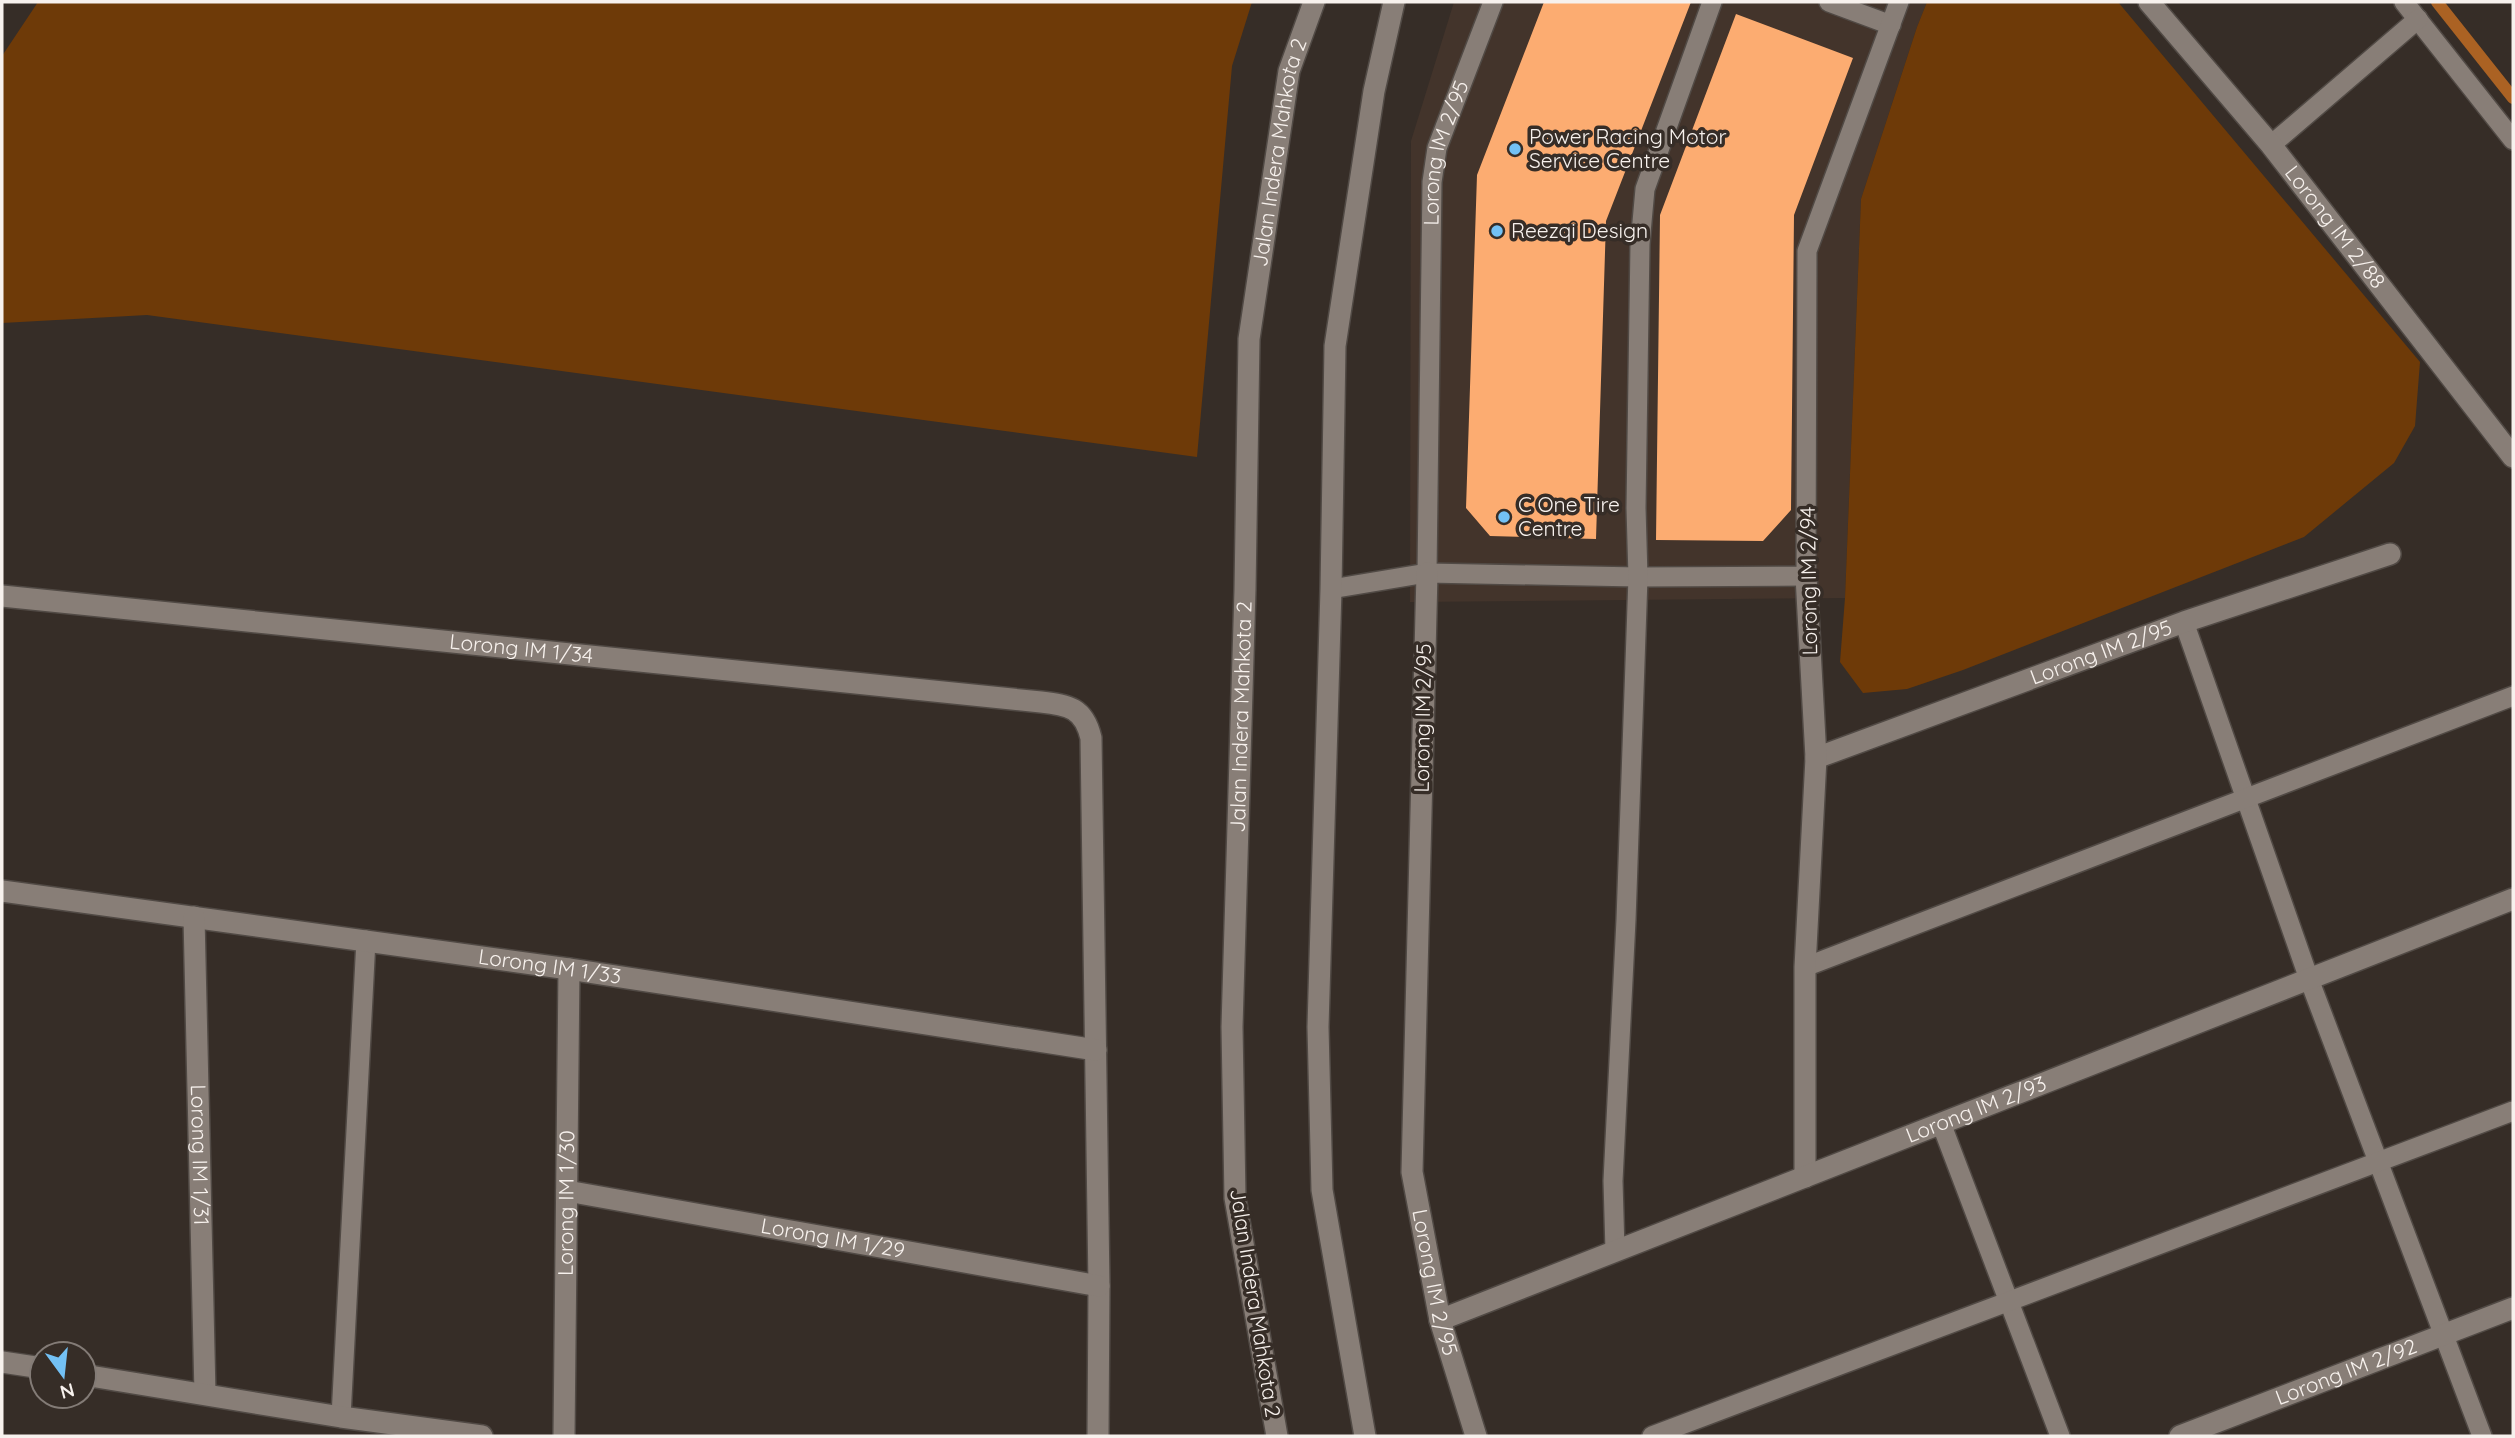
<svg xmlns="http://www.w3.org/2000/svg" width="2515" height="1438" font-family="Quicksand,sans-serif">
  <rect width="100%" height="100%" fill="#362d27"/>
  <polygon fill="#43342b" points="1454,2 1927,2 1917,27 1861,199 1845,598 1410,602 1411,141"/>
  <g fill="#6e3a08">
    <polygon points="38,2 1252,2 1232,66 1197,457 147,315 2,323 2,56"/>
    <polygon points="1927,2 2118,2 2420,362 2415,426 2394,463 2304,537 1963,670 1907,689 1863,693 1840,662 1845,598 1861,199 1917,27"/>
  </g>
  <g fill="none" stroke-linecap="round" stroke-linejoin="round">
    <polyline stroke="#ab6223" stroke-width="12" points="2437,2 2513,98"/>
  </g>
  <g fill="#fcac71">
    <polygon points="1544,2 1691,2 1606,221 1596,539 1490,536 1466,508 1477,175"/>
    <polygon points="1736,14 1853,58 1794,215 1791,510 1763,541 1656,540 1660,215"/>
  </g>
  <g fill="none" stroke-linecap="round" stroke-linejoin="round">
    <g stroke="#514a45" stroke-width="22">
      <g id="service">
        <polyline points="1829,2 1891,25"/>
        <polyline points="2404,2 2513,140"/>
        <polyline points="2271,145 2418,19"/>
        <path id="s1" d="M1427,573L1432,182L1437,148L1493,2"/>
        <polyline points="1331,589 1427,573 1638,577 1806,576 1807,251 1899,2"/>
        <polyline points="2184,622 2309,979 2482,1436"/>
        <polyline points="1805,967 2513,696"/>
        <polyline points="1941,1123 2060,1436"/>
        <polyline points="1615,1251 1613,1181 1626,920 1638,577 1636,508 1640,244 1645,189 1712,2"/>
        <polyline points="341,1417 366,940"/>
        <polyline points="1652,1436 2513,1111"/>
      </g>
    </g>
    <g stroke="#514a45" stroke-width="24">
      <g id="minor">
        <path id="s2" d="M2149,2L2271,145L2513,457"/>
        <path id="s3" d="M1427,573L1412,1172L1440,1320L1476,1436"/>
        <path id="s4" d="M2,596L1041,702C1069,705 1084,708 1091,738L1099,1286L1098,1436"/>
        <path id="s5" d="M1816,758L2184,622L2390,554"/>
        <path id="s6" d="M2,891L569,969L1096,1050"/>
        <path id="s7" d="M194,917L205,1394"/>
        <polyline points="1805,1177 1805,967 1816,758 1806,576"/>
        <path id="s8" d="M567,1191L1099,1286"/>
        <path id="s9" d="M1440,1320L2513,899"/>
        <polyline points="2,1362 42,1368"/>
        <polyline points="84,1375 341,1417 482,1436"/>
        <path id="s10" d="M564,1436L569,969"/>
        <path id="s11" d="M2180,1436L2513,1308"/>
      </g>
    </g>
    <g stroke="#514a45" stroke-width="24">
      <g id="tertiary">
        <path id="s12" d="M1277,1436L1235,1198L1232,1027L1245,590L1249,339L1289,71L1314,2"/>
        <polyline points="1365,1436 1322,1190 1318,1027 1331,589 1335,346 1374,91 1394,2"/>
      </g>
    </g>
    <use href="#service" stroke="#887e77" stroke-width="19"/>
    <use href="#minor" stroke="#887e77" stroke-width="21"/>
    <use href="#tertiary" stroke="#887e77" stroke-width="21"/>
  </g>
  <g fill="#73c1f5" stroke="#362d27" stroke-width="2.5">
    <circle cx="1515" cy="149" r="7"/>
    <circle cx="1497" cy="231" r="7"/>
    <circle cx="1504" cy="517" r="7"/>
  </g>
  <g text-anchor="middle" stroke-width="7" stroke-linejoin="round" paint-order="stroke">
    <g font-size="21" fill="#f7f1ed" stroke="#362d27" text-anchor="start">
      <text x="1529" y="144">Power Racing Motor<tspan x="1529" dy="24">Service Centre</tspan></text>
      <text x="1511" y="238">Reezqi Design</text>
      <text x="1518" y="512">C One Tire<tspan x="1518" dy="24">Centre</tspan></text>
    </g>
    <g font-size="21" fill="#f7f1ed" stroke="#362d27">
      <text dy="7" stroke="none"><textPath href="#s12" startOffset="1290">Jalan Indera Mahkota 2</textPath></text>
      <text dy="7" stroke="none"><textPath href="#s1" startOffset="422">Lorong IM 2/95</textPath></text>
      <text dy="7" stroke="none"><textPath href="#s2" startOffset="292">Lorong IM 2/88</textPath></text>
      <text transform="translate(1809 581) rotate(-91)" y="7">Lorong IM 2/94</text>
      <text dy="7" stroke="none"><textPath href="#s4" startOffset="522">Lorong IM 1/34</textPath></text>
      <text dy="7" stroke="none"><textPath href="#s5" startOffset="304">Lorong IM 2/95</textPath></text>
      <text dy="7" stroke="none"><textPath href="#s12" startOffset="723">Jalan Indera Mahkota 2</textPath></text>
      <text transform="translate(1423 718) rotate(-89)" y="7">Lorong IM 2/95</text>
      <text dy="7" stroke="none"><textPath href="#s6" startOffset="553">Lorong IM 1/33</textPath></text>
      <text dy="7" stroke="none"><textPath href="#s9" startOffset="576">Lorong IM 2/93</textPath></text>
      <text dy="7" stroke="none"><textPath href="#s7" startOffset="238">Lorong IM 1/31</textPath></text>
      <text dy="7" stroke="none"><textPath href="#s10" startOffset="233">Lorong IM 1/30</textPath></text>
      <text dy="7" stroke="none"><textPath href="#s8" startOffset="270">Lorong IM 1/29</textPath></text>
      <text dy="7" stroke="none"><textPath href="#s3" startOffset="712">Lorong IM 2/95</textPath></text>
      <text transform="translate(1255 1303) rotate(81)" y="7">Jalan Indera Mahkota 2</text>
      <text dy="7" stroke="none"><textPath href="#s11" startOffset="178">Lorong IM 2/92</textPath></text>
    </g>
  </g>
  <rect width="2515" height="1438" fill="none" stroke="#f7f1ed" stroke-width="7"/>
  <g transform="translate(63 1375) rotate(165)"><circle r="33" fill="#362d27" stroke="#837b76" stroke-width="2"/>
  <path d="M0-5L12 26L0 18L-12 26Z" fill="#73c1f5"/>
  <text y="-10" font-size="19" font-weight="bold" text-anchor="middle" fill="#f7f1ed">N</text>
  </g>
</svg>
